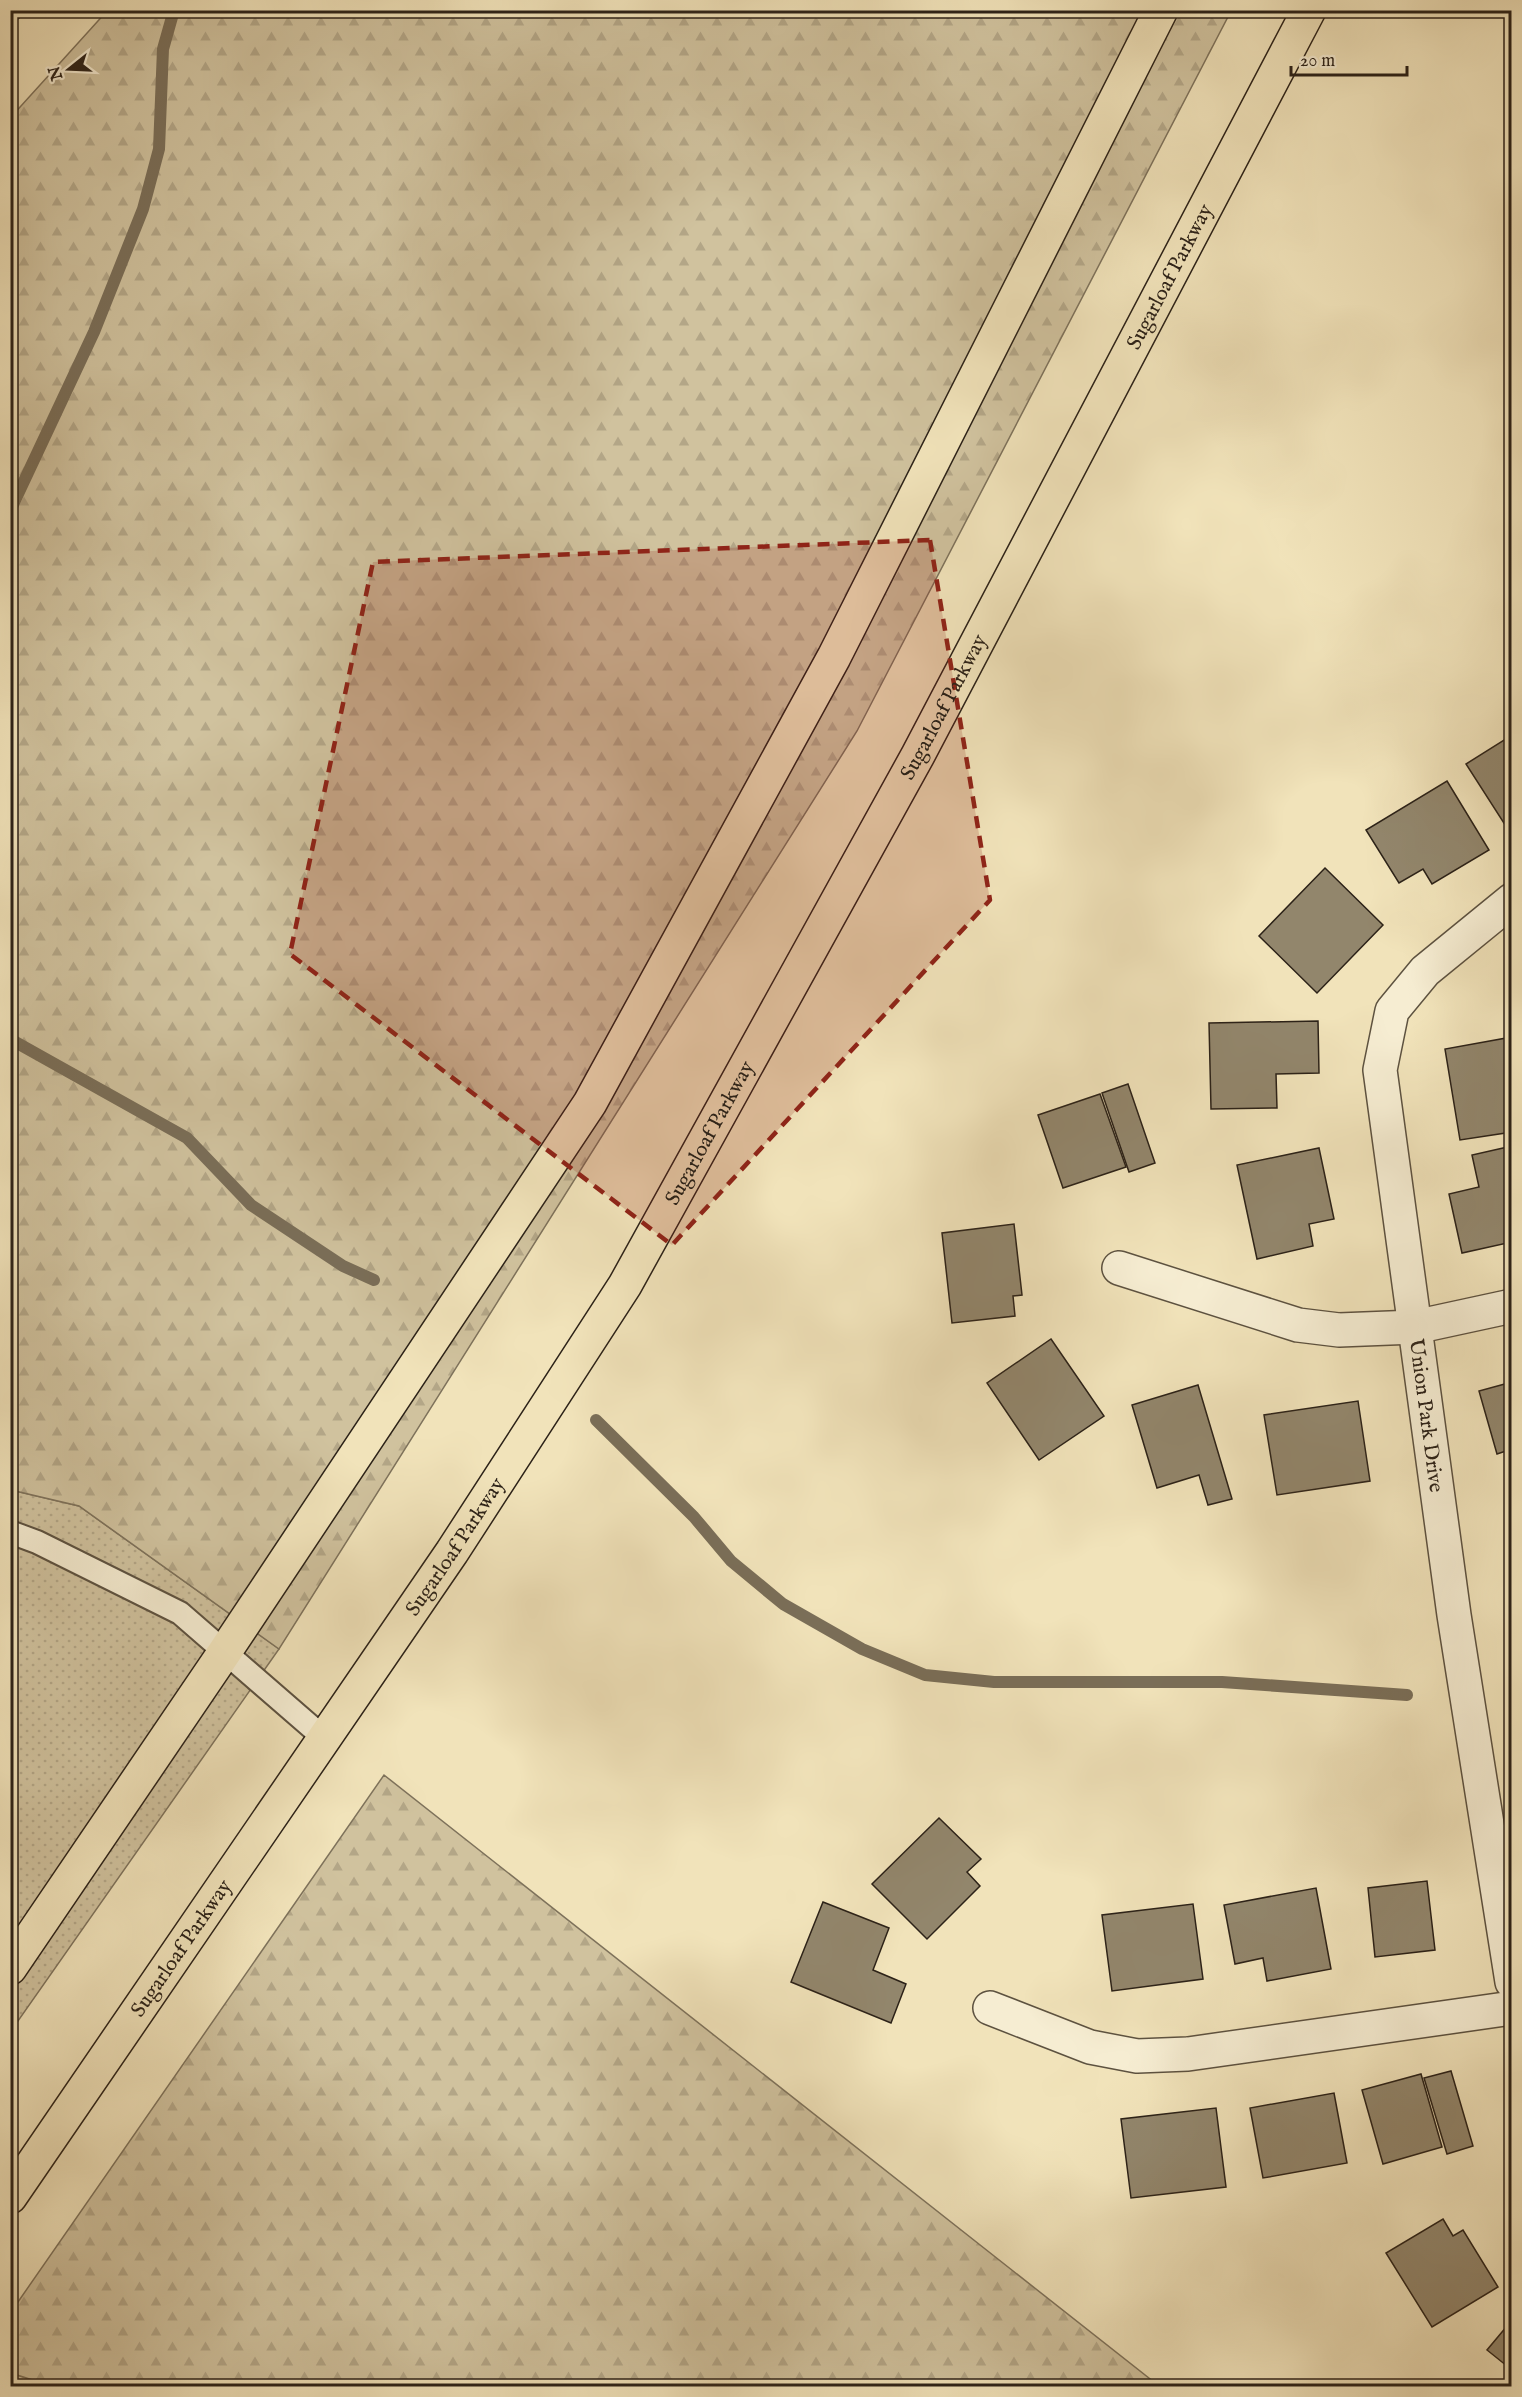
<svg xmlns="http://www.w3.org/2000/svg" width="1522" height="2397" font-family="'IM FELL English',serif">
  <defs>
    <pattern id="grass-dots" width="8" height="8" patternUnits="userSpaceOnUse" patternTransform="scale(1.5)"><rect width="8" height="8" fill="#d0c29e"/><path d="M2 2h.1M6 6h.1" fill="none" stroke="#b3a687" stroke-width="1.8" stroke-linecap="round"/></pattern>
    <pattern id="forest-firs" width="22" height="20" patternUnits="userSpaceOnUse" patternTransform="scale(1.5)"><rect width="22" height="20" fill="#d0c29e"/><path d="M5 1l3.5 6h-7zM16 11l3.5 6h-7z" fill="#b3a687"/></pattern>
  </defs>
  <rect width="100%" height="100%" fill="#f1e3ba"/>
  <filter id="stains"><feTurbulence type="fractalNoise" baseFrequency=".00333" numOctaves="4"/><feColorMatrix values="0 0 0 0 .2 0 0 0 0 .09 0 0 0 0 .02 0 0 0 .5 -.17"/></filter>
  <radialGradient id="worn" r=".72"><stop offset=".6" stop-color="#630" stop-opacity="0"/><stop offset="1" stop-color="#630" stop-opacity=".3"/></radialGradient>
  <g fill="url(#grass-dots)" stroke="#7e725b" stroke-width="1.5">
    <polygon points="11,1490 79,1506 279,1649 11,2031"/>
    <polygon points="11,2373 51,2386 11,2386"/>
  </g>
  <g fill="url(#forest-firs)" stroke="#7e725b" stroke-width="1.5">
    <polygon points="107,11 1231,11 857,731 279,1649 79,1506 11,1490 11,117"/>
    <polygon points="384,1775 1159,2386 51,2386 11,2373 11,2312"/>
  </g>
  <g fill="none" stroke-linecap="round" stroke-linejoin="round">
    <g stroke="#7a6e58" stroke-width="12">
      <polyline points="10,511 94,332 143,209 159,149 163,49 174,10"/>
      <polyline points="10,1039 187,1138 251,1205 343,1266 374,1280"/>
      <polyline points="596,1420 694,1517 731,1561 783,1604 862,1649 925,1675 994,1682 1222,1682 1407,1695"/>
    </g>
  </g>
  <g fill="#92866c" stroke="#2c2218" stroke-width="1.5">
    <polygon points="10,10 27,10 28,11 10,25"/>
    <polygon points="1512,735 1512,829 1509,831 1466,764"/>
    <polygon points="1447,781 1489,850 1432,884 1423,869 1399,883 1366,830"/>
    <polygon points="1325,868 1383,925 1317,993 1259,936"/>
    <polygon points="1318,1021 1319,1073 1276,1074 1277,1108 1211,1109 1209,1023"/>
    <polygon points="1512,1037 1512,1132 1460,1140 1445,1049"/>
    <polygon points="1128,1084 1155,1163 1129,1172 1102,1093"/>
    <polygon points="1100,1094 1126,1167 1063,1188 1038,1115"/>
    <polygon points="1512,1146 1512,1242 1462,1253 1449,1194 1479,1187 1472,1155"/>
    <polygon points="1319,1148 1334,1219 1309,1224 1313,1246 1257,1259 1237,1165"/>
    <polygon points="1014,1224 1022,1295 1013,1296 1015,1316 952,1323 942,1233"/>
    <polygon points="1051,1339 1104,1416 1039,1460 987,1383"/>
    <polygon points="1512,1382 1512,1449 1497,1454 1479,1391"/>
    <polygon points="1198,1385 1232,1499 1208,1505 1199,1475 1157,1488 1132,1405"/>
    <polygon points="1358,1401 1370,1481 1277,1495 1264,1415"/>
    <polygon points="939,1818 981,1859 967,1872 980,1886 927,1939 872,1884"/>
    <polygon points="1427,1881 1435,1950 1375,1957 1368,1888"/>
    <polygon points="1316,1888 1331,1969 1267,1981 1263,1958 1235,1964 1224,1905"/>
    <polygon points="823,1902 889,1928 873,1970 906,1984 891,2023 791,1982"/>
    <polygon points="1193,1904 1203,1979 1112,1991 1102,1915"/>
    <polygon points="1451,2071 1473,2146 1447,2154 1424,2078"/>
    <polygon points="1421,2074 1442,2147 1383,2164 1362,2090"/>
    <polygon points="1334,2093 1347,2163 1263,2178 1250,2108"/>
    <polygon points="1216,2108 1226,2187 1131,2198 1121,2119"/>
    <polygon points="1443,2219 1453,2236 1463,2230 1498,2287 1432,2327 1386,2253"/>
    <polygon points="1512,2320 1512,2370 1487,2350"/>
  </g>
  <g fill="none" stroke-linecap="round" stroke-linejoin="round">
    <g stroke="#5d5240" stroke-width="26">
      <polyline id="lane" points="10,1532 37,1542 180,1613 324,1738"/>
    </g>
    <g stroke="#5d5240" stroke-width="36">
      <g id="street">
        <path id="s1" d="M1512,900L1425,971L1392,1011L1380,1070L1454,1615L1512,1982"/>
        <polyline points="1119,1268 1298,1325 1339,1330 1415,1327 1512,1306"/>
        <polyline points="990,2008 1090,2047 1137,2056 1188,2054 1512,2008"/>
      </g>
    </g>
    <g stroke="#2c2218" stroke-width="36">
      <g id="primary">
        <polyline points="10,1968 224,1653 590,1103 834,657 1161,10"/>
        <path id="s2" d="M10,2197L452,1552L625,1285L918,755L1309,10"/>
      </g>
    </g>
    <use href="#lane" stroke="#f6edd2" stroke-width="22"/>
    <use href="#street" stroke="#f6edd2" stroke-width="33"/>
    <use href="#primary" stroke="#f1e3ba" stroke-width="33"/>
  </g>
  <path fill="#8f2418" fill-opacity="0.2" stroke="#8f2418" stroke-width="4.5" stroke-dasharray="12 8" stroke-linejoin="round" d="M930,540L990,900L672,1245L290,954L373,562Z"/>
  <g text-anchor="middle" stroke-width="4.5" stroke-linejoin="round" paint-order="stroke">
    <g font-size="21" fill="#2c2218" stroke="#f6edd2">
      <text dy="7" stroke="none"><textPath href="#s2" startOffset="2246">Sugarloaf Parkway</textPath></text>
      <text dy="7" stroke="none"><textPath href="#s2" startOffset="1760">Sugarloaf Parkway</textPath></text>
      <text dy="7" stroke="none"><textPath href="#s2" startOffset="1274">Sugarloaf Parkway</textPath></text>
      <text dy="7" stroke="none"><textPath href="#s1" startOffset="573">Union Park Drive</textPath></text>
      <text dy="7" stroke="none"><textPath href="#s2" startOffset="788">Sugarloaf Parkway</textPath></text>
      <text dy="7" stroke="none"><textPath href="#s2" startOffset="302">Sugarloaf Parkway</textPath></text>
    </g>
  </g>
  <rect width="1522" height="2397" fill="none" stroke="#f1e3ba" stroke-width="36"/>
  <rect x="12" y="12" width="1498" height="2373" fill="none" stroke="#2c2218" stroke-width="3"/>
  <rect x="18" y="18" width="1486" height="2361" fill="none" stroke="#2c2218" stroke-width="1.5"/>
  <g transform="translate(69 69) rotate(252)" stroke="#f6edd2" stroke-width="4.5" paint-order="stroke">
  <path d="M0-4.5L10 22L0 15L-10 22Z" fill="#2c2218"/>
  <text y="-9" font-size="16" font-weight="bold" text-anchor="middle" fill="#2c2218">N</text>
  </g>
  <path d="M1291 66v9h116v-9" fill="none" stroke="#2c2218" stroke-width="3"/>
  <text x="1300" y="66" font-size="18" fill="#2c2218" stroke="#f6edd2" stroke-width="4.5" paint-order="stroke">20 m</text>
  <rect width="100%" height="100%" filter="url(#stains)"/>
  <rect width="100%" height="100%" fill="url(#worn)"/>
</svg>
